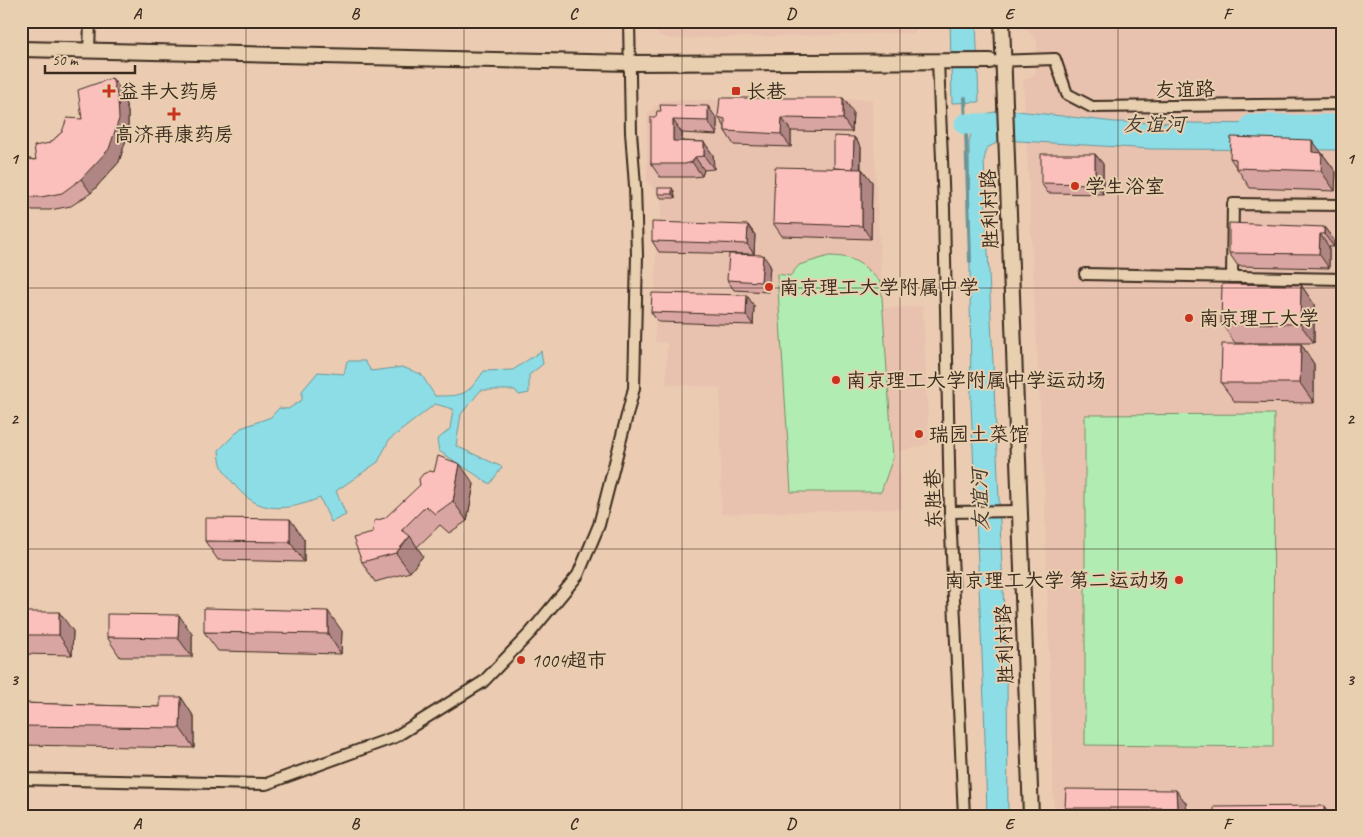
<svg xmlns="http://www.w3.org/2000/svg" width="1364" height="837" font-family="Caveat,'LXGW WenKai TC',sans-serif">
  <rect width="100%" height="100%" fill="#ebccb2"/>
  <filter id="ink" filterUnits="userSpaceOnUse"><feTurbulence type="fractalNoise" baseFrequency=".02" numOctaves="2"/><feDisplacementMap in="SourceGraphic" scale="10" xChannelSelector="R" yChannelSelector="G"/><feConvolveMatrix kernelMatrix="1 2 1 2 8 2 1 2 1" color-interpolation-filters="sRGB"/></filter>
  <g filter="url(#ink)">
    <g fill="#e9c2af">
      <polygon points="648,21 916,21 916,33 670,39 660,36 650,26"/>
      <polygon points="1022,21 1343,21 1343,816 1054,816 1044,487 1023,80 1035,74 1037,40 1022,26"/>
      <polygon points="872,99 883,308 923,306 929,444 898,452 902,509 721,514 720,388 666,384 667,343 655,342 656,230 660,228 661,198 647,181 647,113 663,100"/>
    </g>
    <g fill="#b1edb2" stroke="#768c68">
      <path d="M829,256C855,256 864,265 881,283L893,458L881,492H791L777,274L790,276L799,265Z"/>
      <polygon points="1274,414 1273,747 1085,745 1085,415"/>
    </g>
    <g fill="#8ddde7" stroke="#6c9597">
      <polygon points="950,21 976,21 979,102 952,103"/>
      <path d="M1009,110L1115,122L1343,125V150L1152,149L1002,140L987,148L984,160L1007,680L1008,816H987L984,701L971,403L969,143C974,115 982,113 1009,110Z"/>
      <path d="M541,351L543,364L529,375V393L519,395L515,390H481L461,414L456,446L502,467L490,484L439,451L437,440L450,429L453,409L435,404L389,440L378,462L336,491L346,515L331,522L320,498C287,511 257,515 234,484C223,471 220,466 219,450L241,428L271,417L279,408L288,409L302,400V391L318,372L344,374L347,361H365L371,371L402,367L421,374L435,396C465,396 467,395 484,371L513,370Z"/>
    </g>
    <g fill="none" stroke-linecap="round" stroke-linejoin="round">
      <polyline stroke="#6c9597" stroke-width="4" points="965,98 970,261"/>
      <g stroke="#8ddde7" stroke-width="21">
        <polyline points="965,124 1003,124"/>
        <polyline points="1251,125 1343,125"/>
      </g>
      <g stroke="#3b2a1e" stroke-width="14">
        <g id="minor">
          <polyline points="89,51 90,21"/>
          <polyline points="938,61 944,208 950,512 964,816"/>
          <polyline points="997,61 1055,59 1067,94 1092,107 1343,104"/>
          <polyline points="1085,274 1343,279"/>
          <polyline points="1232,277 1233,204 1343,205"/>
          <polyline points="950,512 1018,511"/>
          <polyline points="21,779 266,784 395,737 483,682 531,632 578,575 599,525 634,388 637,255 635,186 631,132 629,21"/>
        </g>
      </g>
      <g stroke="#3b2a1e" stroke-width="18">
        <g id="tertiary">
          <polyline points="1002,21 1031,816"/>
          <polyline points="21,49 630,63 990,61"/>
        </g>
      </g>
      <use href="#minor" stroke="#e7cfaf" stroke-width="10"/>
      <use href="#tertiary" stroke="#e7cfaf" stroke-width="14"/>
    </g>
    <g fill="#d9a5a2" stroke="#3b2a1e">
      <polygon points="122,91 128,112 128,133 119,162 91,193 71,206 50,210 27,210 21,208 21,158 36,160 50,143 62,132 82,119"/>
      <polygon points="843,98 853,112 852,132 791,131 791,147 734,145 725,131 725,127 718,117"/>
      <polygon points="656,117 717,119 717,135 682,133 682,141 704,142 713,155 714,169 704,170 702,176 694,177 660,177 651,164"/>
      <polygon points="854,137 861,147 861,169 862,169 872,182 871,239 782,236 773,223 834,168"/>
      <polygon points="1322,153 1336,172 1335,191 1250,188 1230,158"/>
      <polygon points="1095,154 1103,164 1103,194 1048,193 1041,183"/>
      <polygon points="674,191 675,198 661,198 658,194"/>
      <polygon points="748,225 755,235 754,254 659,252 652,241"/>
      <polygon points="1324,227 1334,240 1334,247 1329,247 1329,268 1238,266 1229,253"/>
      <polygon points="770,265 768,292 734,290 727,280"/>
      <polygon points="1301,285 1314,304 1314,343 1235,343 1221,323"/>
      <polygon points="754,306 753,325 658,322 651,312"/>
      <polygon points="1301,344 1314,364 1314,403 1235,402 1221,383"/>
      <polygon points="434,472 474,484 467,521 449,533 440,525 417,547 423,556 410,572 375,582 362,562 373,533"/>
      <polygon points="304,539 304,562 218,560 205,541"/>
      <polygon points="21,612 73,631 72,655 21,654"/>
      <polygon points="342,631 341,654 218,651 204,632"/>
      <polygon points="192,634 192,657 120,657 107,637"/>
      <polygon points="181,697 194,717 194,748 21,745 21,703 160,707"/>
      <polygon points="1186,803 1187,816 1070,816 1065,808"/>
    </g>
    <g fill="#b08684" stroke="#3b2a1e">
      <polygon points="112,78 122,91 128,112 128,133 119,162 91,193 81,179"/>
      <polygon points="843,98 853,112 852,132 843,119"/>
      <polygon points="708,106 717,119 717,135 708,121"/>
      <polygon points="782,118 791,131 791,147 781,134"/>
      <polygon points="673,120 682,133 682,154 673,141"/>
      <polygon points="854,137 861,147 860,179 853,169"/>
      <polygon points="1312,140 1336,172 1335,191 1321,171 1312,152"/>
      <polygon points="704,142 713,155 714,169 704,156"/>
      <polygon points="1095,154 1103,164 1103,194 1095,184"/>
      <polygon points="695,157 704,170 702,176 692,162"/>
      <polygon points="862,169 872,182 871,239 862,226"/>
      <polygon points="672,188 674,191 675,198 672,194"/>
      <polygon points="748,225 755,235 754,254 747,244"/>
      <polygon points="1324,227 1334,240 1334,247 1324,234"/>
      <polygon points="1320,234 1329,247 1329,268 1319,254"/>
      <polygon points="763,255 770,265 768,292 761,282"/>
      <polygon points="1301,285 1314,304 1314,343 1300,324"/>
      <polygon points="747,295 754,306 753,325 746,315"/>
      <polygon points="1301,344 1314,364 1314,403 1300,383"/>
      <polygon points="460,464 474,484 467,521 453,501"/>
      <polygon points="290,519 304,539 304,562 290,542"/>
      <polygon points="410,536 423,556 410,572 396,553"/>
      <polygon points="328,611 342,631 341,654 328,634"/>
      <polygon points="59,612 73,631 72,655 59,635"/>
      <polygon points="179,615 192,634 192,657 178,638"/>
      <polygon points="181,697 194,717 194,748 180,728"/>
      <polygon points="1176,790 1186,803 1187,816 1183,816 1177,808"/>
      <polygon points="1324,806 1331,816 1324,816"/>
    </g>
    <g fill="#fcc0bc" stroke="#3b2a1e">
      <polygon points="112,78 118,99 119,119 109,149 81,179 62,193 41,197 21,197 21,158 36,160 34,146 50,143 62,132 67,118 82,119 78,90"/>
      <polygon points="720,98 843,98 843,119 782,118 781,134 725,131 725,119 718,117"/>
      <polygon points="660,105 708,106 708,121 673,120 673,141 704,142 704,156 695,157 692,162 685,164 651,164 651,117 656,117 657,111 661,111"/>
      <polygon points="834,136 854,137 853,169 834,168"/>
      <polygon points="1231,137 1312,140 1312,152 1322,153 1321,171 1236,168 1236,159 1230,158"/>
      <polygon points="1041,154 1095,154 1095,184 1041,183"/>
      <polygon points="775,167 862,169 862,226 773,223"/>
      <rect x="658" y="188" width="14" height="6"/>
      <polygon points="652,222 748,225 747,244 652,241"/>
      <polygon points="1229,223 1324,227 1324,234 1320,234 1319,254 1229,253"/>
      <polygon points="729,254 763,255 761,282 727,280"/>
      <polygon points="1222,284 1301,285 1300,324 1221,323"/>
      <polygon points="652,293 747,295 746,315 651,312"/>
      <polygon points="1222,344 1301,344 1300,383 1221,383"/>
      <polygon points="438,456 460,464 453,501 435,514 426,506 402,530 410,536 396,553 362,562 353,538 373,533 374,521 385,518 420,485 419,479 423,474 430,471 434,472"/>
      <polygon points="205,518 290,519 290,542 205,541"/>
      <polygon points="204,608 328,611 328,634 204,632"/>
      <rect x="21" y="612" width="38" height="23"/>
      <polygon points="107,614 179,615 178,638 107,637"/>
      <polygon points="160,697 181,697 180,728 21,726 21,703 160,707"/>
      <polygon points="1066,789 1176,790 1177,808 1065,808"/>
      <polygon points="1324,806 1324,816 1214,816 1214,807"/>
    </g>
  </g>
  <path fill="none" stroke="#3b2a1e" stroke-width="1" stroke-opacity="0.55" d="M246,21V816M464,21V816M682,21V816M900,21V816M1118,21V816M21,288H1343M21,549H1343"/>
  <g fill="#c8321e" stroke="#e7cfaf" stroke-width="2">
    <path d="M106.5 83.5h5v5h5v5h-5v5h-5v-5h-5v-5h5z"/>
    <rect x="731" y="86" width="10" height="10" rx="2.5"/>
    <path d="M171.5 106.5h5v5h5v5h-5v5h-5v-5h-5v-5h5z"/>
    <circle cx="1075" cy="186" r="5"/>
    <circle cx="769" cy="287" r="5"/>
    <circle cx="1189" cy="318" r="5"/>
    <circle cx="836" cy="380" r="5"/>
    <circle cx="919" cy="434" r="5"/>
    <circle cx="1179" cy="580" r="5"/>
    <circle cx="521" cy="660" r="5"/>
  </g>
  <g text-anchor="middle" stroke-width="4" stroke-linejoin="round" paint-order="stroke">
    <g font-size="20" fill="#3b2a1e" stroke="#e7cfaf">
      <text transform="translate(1185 89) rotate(-1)" y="7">友谊路</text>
      <text transform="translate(989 209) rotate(-92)" y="7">胜利村路</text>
      <text transform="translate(933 499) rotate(-92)" y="7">东胜巷</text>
      <text transform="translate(1004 644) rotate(-92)" y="7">胜利村路</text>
    </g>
    <g font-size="20" fill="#3b2a1e" stroke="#e7cfaf" text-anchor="start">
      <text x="119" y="98">益丰大药房</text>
      <text x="746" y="98">长巷</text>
      <text x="174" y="141" text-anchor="middle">高济再康药房</text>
      <text x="1085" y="193">学生浴室</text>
      <text x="779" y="294">南京理工大学附属中学</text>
      <text x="1199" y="325">南京理工大学</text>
      <text x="846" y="387">南京理工大学附属中学运动场</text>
      <text x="929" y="441">瑞园土菜馆</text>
      <text x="1169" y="587" text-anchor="end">南京理工大学 第二运动场</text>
      <text x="531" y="667">1004超市</text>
    </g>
    <g font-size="21" font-style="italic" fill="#433c32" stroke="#e7cfaf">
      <text x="1154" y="131">友谊河</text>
      <text transform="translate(980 500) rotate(-92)" y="7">友谊河</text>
    </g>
  </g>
  <rect width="1364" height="837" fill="none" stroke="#e7cfaf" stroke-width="55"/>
  <path d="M45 65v8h90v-8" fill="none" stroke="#3b2a1e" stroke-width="2.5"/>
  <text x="52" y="65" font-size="15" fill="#3b2a1e" stroke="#e7cfaf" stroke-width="4" paint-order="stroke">50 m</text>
  <rect x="28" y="28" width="1308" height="782" fill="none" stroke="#3b2a1e" stroke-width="2"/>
  <g font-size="16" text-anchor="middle" font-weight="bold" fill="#3b2a1e">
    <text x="137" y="19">A</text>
    <text x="355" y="19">B</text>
    <text x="573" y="19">C</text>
    <text x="791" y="19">D</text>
    <text x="1009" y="19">E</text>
    <text x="1227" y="19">F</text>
    <text x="14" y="164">1</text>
    <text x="1350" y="164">1</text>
    <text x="14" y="424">2</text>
    <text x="1350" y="424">2</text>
    <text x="14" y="685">3</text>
    <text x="1350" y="685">3</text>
    <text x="137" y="829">A</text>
    <text x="355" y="829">B</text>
    <text x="573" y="829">C</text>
    <text x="791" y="829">D</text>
    <text x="1009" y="829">E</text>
    <text x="1227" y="829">F</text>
  </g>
</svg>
